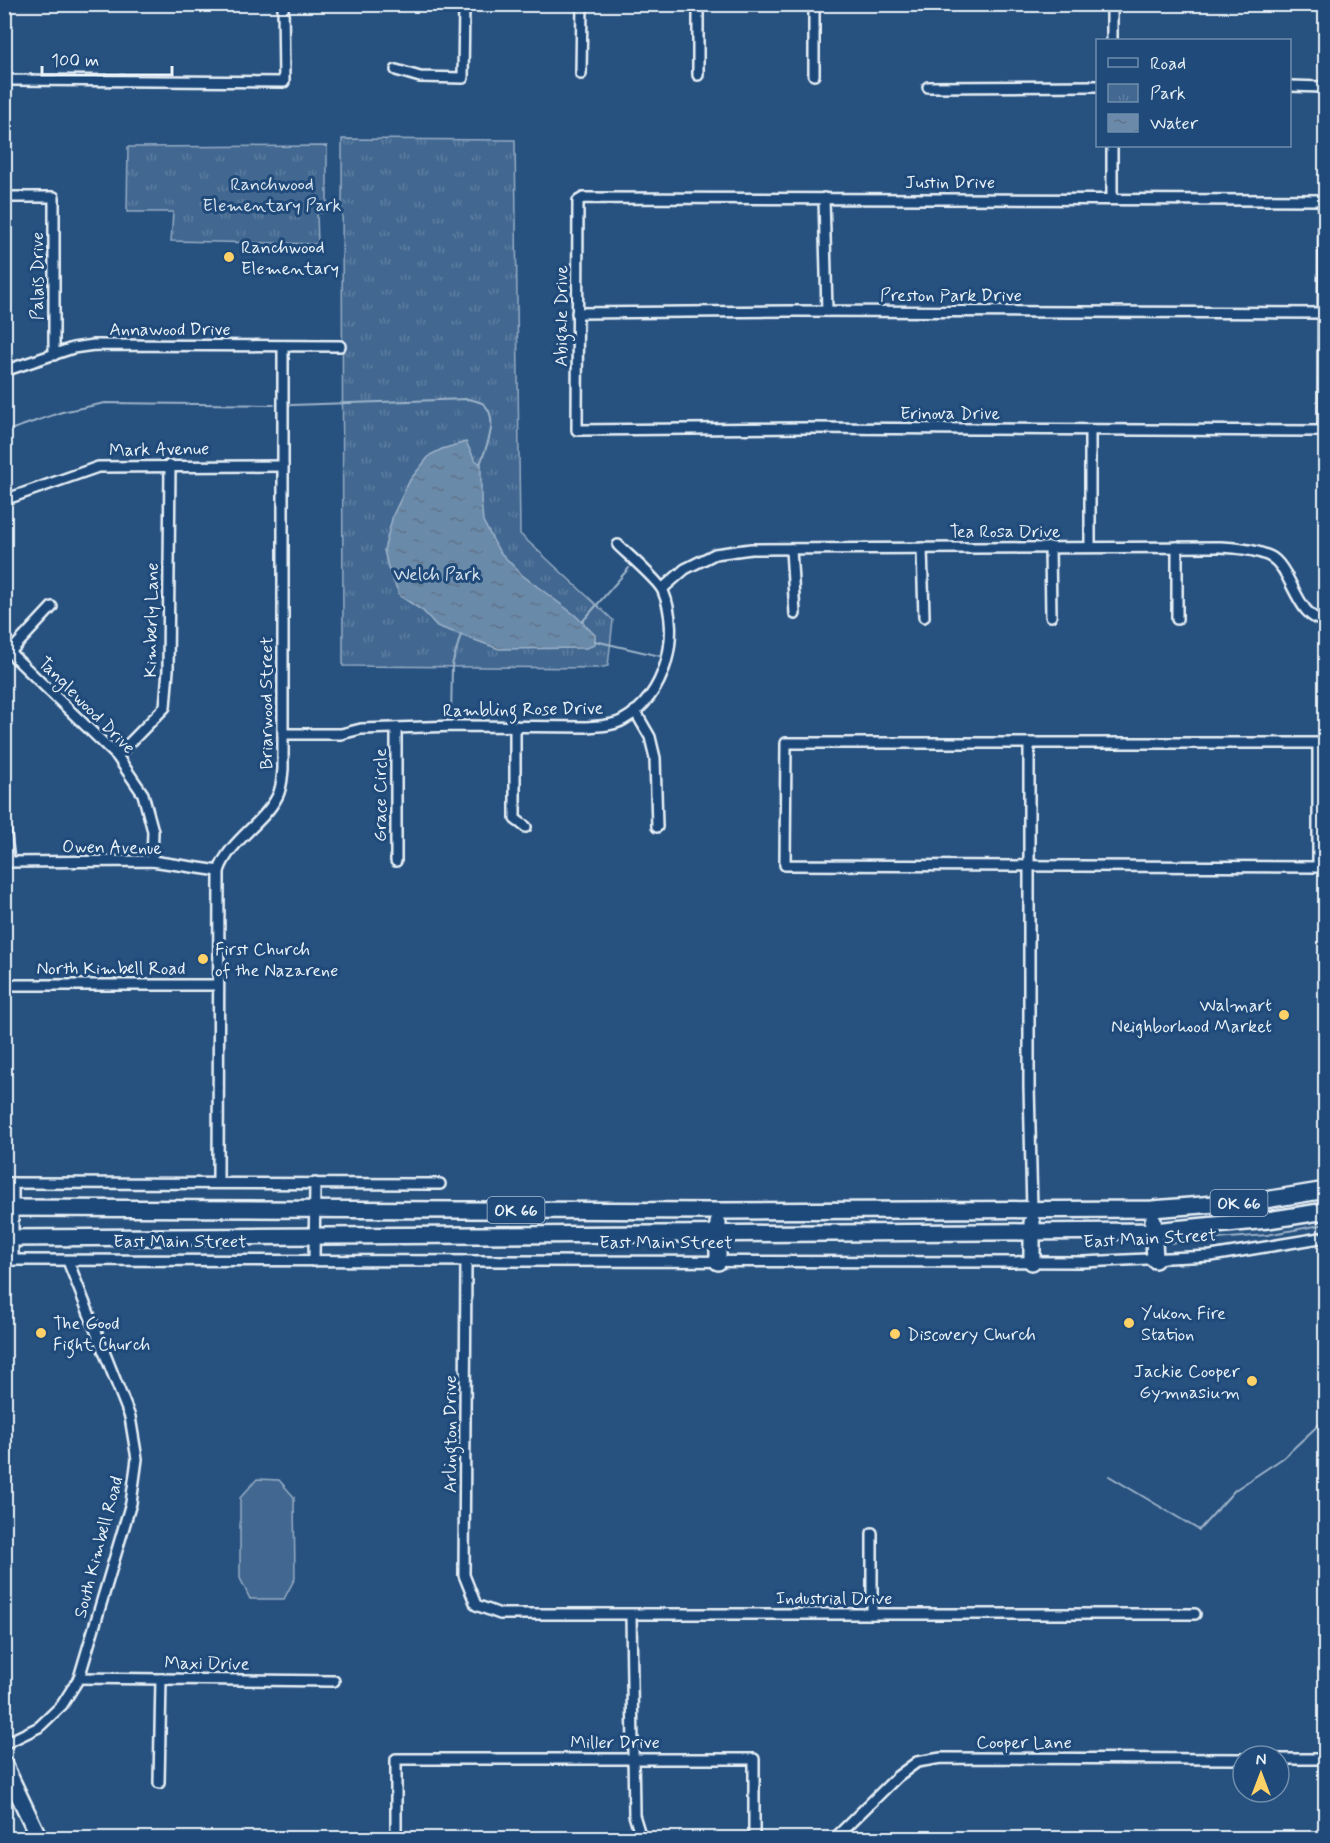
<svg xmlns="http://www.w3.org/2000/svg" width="1330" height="1843" font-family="Mynerve,sans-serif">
  <defs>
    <pattern id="park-tufts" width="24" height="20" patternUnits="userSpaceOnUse" patternTransform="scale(1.5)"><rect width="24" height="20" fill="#436891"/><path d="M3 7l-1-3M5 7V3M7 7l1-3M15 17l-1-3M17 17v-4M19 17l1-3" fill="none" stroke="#5e7ea1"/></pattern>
    <pattern id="water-ripples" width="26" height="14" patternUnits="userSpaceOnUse" patternTransform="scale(1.5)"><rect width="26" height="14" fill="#6b8aaa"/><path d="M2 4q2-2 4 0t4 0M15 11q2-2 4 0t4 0" fill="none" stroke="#5e7388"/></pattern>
  </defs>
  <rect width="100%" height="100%" fill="#27517f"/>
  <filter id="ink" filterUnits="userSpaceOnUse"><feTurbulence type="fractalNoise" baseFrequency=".0167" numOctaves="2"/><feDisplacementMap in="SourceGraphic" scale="12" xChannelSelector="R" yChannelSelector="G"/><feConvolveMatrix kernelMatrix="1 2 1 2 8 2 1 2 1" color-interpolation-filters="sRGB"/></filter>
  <g filter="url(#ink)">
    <g fill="url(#park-tufts)" stroke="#96acc4" stroke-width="1.5">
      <polygon points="342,139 515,140 520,534 613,620 608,666 599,668 343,666"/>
      <polygon points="327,146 327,212 317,213 318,244 171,241 173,212 127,212 128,147"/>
    </g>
    <polygon fill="#436891" stroke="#96acc4" stroke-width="1.5" points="257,1479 279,1480 294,1497 295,1578 284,1599 250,1599 240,1578 240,1498"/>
    <polygon fill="url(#water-ripples)" stroke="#9db3c9" stroke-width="1.5" points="466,442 475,460 481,464 481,499 483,521 499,551 522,575 575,615 595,635 595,645 586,648 499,649 437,626 423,611 400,596 388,568 384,550 393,515 410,480 430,455 442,449"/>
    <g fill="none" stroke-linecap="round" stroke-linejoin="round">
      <g stroke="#9db3c9" stroke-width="2">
        <path d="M291,405L468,399C472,400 478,401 482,403C501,416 486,448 480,464"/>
        <polyline points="4,432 62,412 105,403 274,405"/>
        <polyline points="582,622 629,568"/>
        <polyline points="595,641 664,657"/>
        <polyline points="451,722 452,665 461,634"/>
        <polyline points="1168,1243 1267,1235 1326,1224"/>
        <polyline points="1109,1476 1199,1530 1235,1490 1283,1458 1326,1418"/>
      </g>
      <g stroke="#e8f1f8" stroke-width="14">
        <g id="minor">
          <polyline points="814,4 814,75"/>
          <polyline points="1112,40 1112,4"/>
          <polyline points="396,70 420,77 463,78 464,4"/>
          <polyline points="581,74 582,4"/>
          <polyline points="698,75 698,4"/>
          <polyline points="4,77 12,80 284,82 283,4"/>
          <polyline points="1290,86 1323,87"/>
          <polyline points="928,87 1098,86"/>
          <polyline points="4,197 54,197 54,355"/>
          <polygon points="583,198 1324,200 1323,431 805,428 577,430 578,201"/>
          <polyline points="824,198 827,311"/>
          <polyline points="1112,198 1112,146"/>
          <polyline points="577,313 791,311 1326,313"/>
          <polyline points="4,371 73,348 94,345 340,346"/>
          <polyline points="1090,430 1090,547"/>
          <polyline points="4,500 98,467 283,466"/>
          <polyline points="1050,547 1051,616"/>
          <polyline points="1177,547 1177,619"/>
          <polyline points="922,548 924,617"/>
          <polyline points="791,549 795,614"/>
          <path d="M662,589L685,569L715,554L751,549L1219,547C1235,548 1254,549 1269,556C1292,566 1296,620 1326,621"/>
          <polyline points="4,647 117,756 143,794 153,831 152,861"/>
          <polyline points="10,652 52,607"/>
          <polyline points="635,711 650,737 655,758 657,827"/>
          <polyline points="515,726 515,819 526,827"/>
          <polyline points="396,728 396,861"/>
          <path d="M283,734H341L361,729L457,726L587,727C599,726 613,726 623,720C666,697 681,634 663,591C658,580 628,555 618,545"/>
          <polygon points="786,743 1318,743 1318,867 785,865"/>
          <polyline points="1029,743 1029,1086 1032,1210"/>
          <polyline points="117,756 165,707 168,670 170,465"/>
          <polyline points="4,817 9,862"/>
          <polyline points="4,862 152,861 219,871"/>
          <polyline points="4,985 218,985"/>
          <path d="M218,1182L219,871C229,841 263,824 277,797C282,788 282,778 283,769V346"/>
          <polyline points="4,1183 440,1184"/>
          <polyline points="13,1183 13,1260"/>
          <polyline points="4,1260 1083,1262 1211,1256 1326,1237"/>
          <polyline points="314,1261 315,1183"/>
          <polyline points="466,1261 464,1575 476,1605 500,1614 1195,1614"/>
          <polyline points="872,1533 872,1614"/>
          <polyline points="631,1615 634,1815 641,1838"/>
          <polyline points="79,1678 334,1681"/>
          <polyline points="4,1744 39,1727 62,1705 79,1678 131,1503 137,1459 130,1417 68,1261"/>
          <polyline points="1279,1759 1326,1759"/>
          <polyline points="159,1783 161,1679"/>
          <polyline points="396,1838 396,1759 754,1759 754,1838"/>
          <polyline points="835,1838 898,1776 917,1762 941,1758 1243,1759"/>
        </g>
      </g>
      <g stroke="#e8f1f8" stroke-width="20">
        <polyline id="primary" points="4,1764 39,1838"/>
      </g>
      <g stroke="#e8f1f8" stroke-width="20">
        <g id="trunk">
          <polyline points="4,1208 718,1211 1152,1209 1265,1200 1326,1190"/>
          <polyline points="1153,1221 1155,1260"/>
          <polyline points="1032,1222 1032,1262"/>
          <polyline points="4,1238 1153,1231 1268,1220 1326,1211"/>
          <polyline points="718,1262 718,1223"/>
        </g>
      </g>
      <use href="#minor" stroke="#1f4a7a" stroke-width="9"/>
      <use href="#primary" stroke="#1f4a7a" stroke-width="15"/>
      <use href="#trunk" stroke="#1f4a7a" stroke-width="15"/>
    </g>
  </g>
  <g fill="#ffd166" stroke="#1f4a7a" stroke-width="2">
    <circle cx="229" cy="257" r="6"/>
    <circle cx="203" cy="959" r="6"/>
    <circle cx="1284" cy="1015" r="6"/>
    <circle cx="1129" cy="1323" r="6"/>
    <circle cx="41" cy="1333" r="6"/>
    <circle cx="895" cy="1334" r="6"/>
    <circle cx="1252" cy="1381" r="6"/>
  </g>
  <g text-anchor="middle" stroke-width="6" stroke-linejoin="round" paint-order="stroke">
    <g fill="#1f4a7a" stroke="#acbfd2" stroke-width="1.5">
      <rect x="1210.5" y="1190" width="57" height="26" rx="4.5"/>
      <rect x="487.5" y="1197" width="57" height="26" rx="4.5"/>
    </g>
    <g font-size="16" font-weight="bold" fill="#e8f1f8">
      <text x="1239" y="1209">OK 66</text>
      <text x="516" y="1216">OK 66</text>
    </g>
    <g font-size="18" fill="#e8f1f8" stroke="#1f4a7a">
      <text x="950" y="188">Justin Drive</text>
      <text transform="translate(37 276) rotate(-90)" y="6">Palais Drive</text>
      <text x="951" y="301">Preston Park Drive</text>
      <text transform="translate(561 316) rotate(-90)" y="6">Abigale Drive</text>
      <text x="170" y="335">Annawood Drive</text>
      <text x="950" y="419">Erinova Drive</text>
      <text transform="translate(159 449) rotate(-1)" y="6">Mark Avenue</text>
      <text x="1005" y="537">Tea Rosa Drive</text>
      <text transform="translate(151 620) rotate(-89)" y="6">Kimberly Lane</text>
      <text transform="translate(266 703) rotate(-90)" y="6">Briarwood Street</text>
      <text transform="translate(87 705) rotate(45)" y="6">Tanglewood Drive</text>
      <text transform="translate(523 709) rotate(-1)" y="6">Rambling Rose Drive</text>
      <text transform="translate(380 795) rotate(-90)" y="6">Grace Circle</text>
      <text transform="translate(112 847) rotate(1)" y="6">Owen Avenue</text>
      <text x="111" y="974">North Kimbell Road</text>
      <text transform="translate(1150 1238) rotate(-3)" y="6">East Main Street</text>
      <text x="180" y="1247">East Main Street</text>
      <text x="666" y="1248">East Main Street</text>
      <text transform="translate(450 1434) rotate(-90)" y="6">Arlington Drive</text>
      <text transform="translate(98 1547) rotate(-75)" y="6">South Kimbell Road</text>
      <text x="834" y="1604">Industrial Drive</text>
      <text transform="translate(207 1663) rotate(1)" y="6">Maxi Drive</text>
      <text x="615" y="1748">Miller Drive</text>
      <text x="1024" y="1748">Cooper Lane</text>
    </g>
    <g font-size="18" fill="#d8e3ee" stroke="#1f4a7a">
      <text x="272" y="190">Ranchwood<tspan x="272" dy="21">Elementary Park</tspan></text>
      <text x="437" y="580">Welch Park</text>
    </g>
    <g font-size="18" fill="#e8f1f8" stroke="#1f4a7a" text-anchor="start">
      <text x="241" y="253">Ranchwood<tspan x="241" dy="21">Elementary</tspan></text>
      <text x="215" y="955">First Church<tspan x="215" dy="21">of the Nazarene</tspan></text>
      <text x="1272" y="1011" text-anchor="end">Walmart<tspan x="1272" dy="21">Neighborhood Market</tspan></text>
      <text x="1141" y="1319">Yukon Fire<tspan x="1141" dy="21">Station</tspan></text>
      <text x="53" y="1329">The Good<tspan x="53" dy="21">Fight Church</tspan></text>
      <text x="907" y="1340">Discovery Church</text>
      <text x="1240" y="1377" text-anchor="end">Jackie Cooper<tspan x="1240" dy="21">Gymnasium</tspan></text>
    </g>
  </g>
  <rect width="1330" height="1843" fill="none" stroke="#1f4a7a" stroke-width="24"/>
  <rect x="12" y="12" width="1306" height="1819" fill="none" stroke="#e8f1f8" stroke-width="2" filter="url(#ink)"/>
  <rect x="1096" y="39" width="195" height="108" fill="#1f4a7a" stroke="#6f8dac" stroke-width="1.5"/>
  <rect x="1108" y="58" width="30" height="9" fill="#1f4a7a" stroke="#6f8dac" stroke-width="1.5"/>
  <text x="1150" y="69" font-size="18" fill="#e8f1f8">Road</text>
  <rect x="1108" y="84" width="30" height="18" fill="url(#park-tufts)" stroke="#6f8dac" stroke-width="1.5"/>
  <text x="1150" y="99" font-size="18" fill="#e8f1f8">Park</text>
  <rect x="1108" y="114" width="30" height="18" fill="url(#water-ripples)" stroke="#6f8dac" stroke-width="1.5"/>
  <text x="1150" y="129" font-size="18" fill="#e8f1f8">Water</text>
  <g transform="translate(1261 1774)"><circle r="28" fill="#1f4a7a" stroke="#6f8dac" stroke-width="1.5"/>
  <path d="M0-4.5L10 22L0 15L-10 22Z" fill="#ffd166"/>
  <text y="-9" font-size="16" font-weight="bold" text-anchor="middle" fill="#e8f1f8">N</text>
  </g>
  <path d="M42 66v9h130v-9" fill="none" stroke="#e8f1f8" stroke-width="3"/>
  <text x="51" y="66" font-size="18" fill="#e8f1f8" stroke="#1f4a7a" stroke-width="4.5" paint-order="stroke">100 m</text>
</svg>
